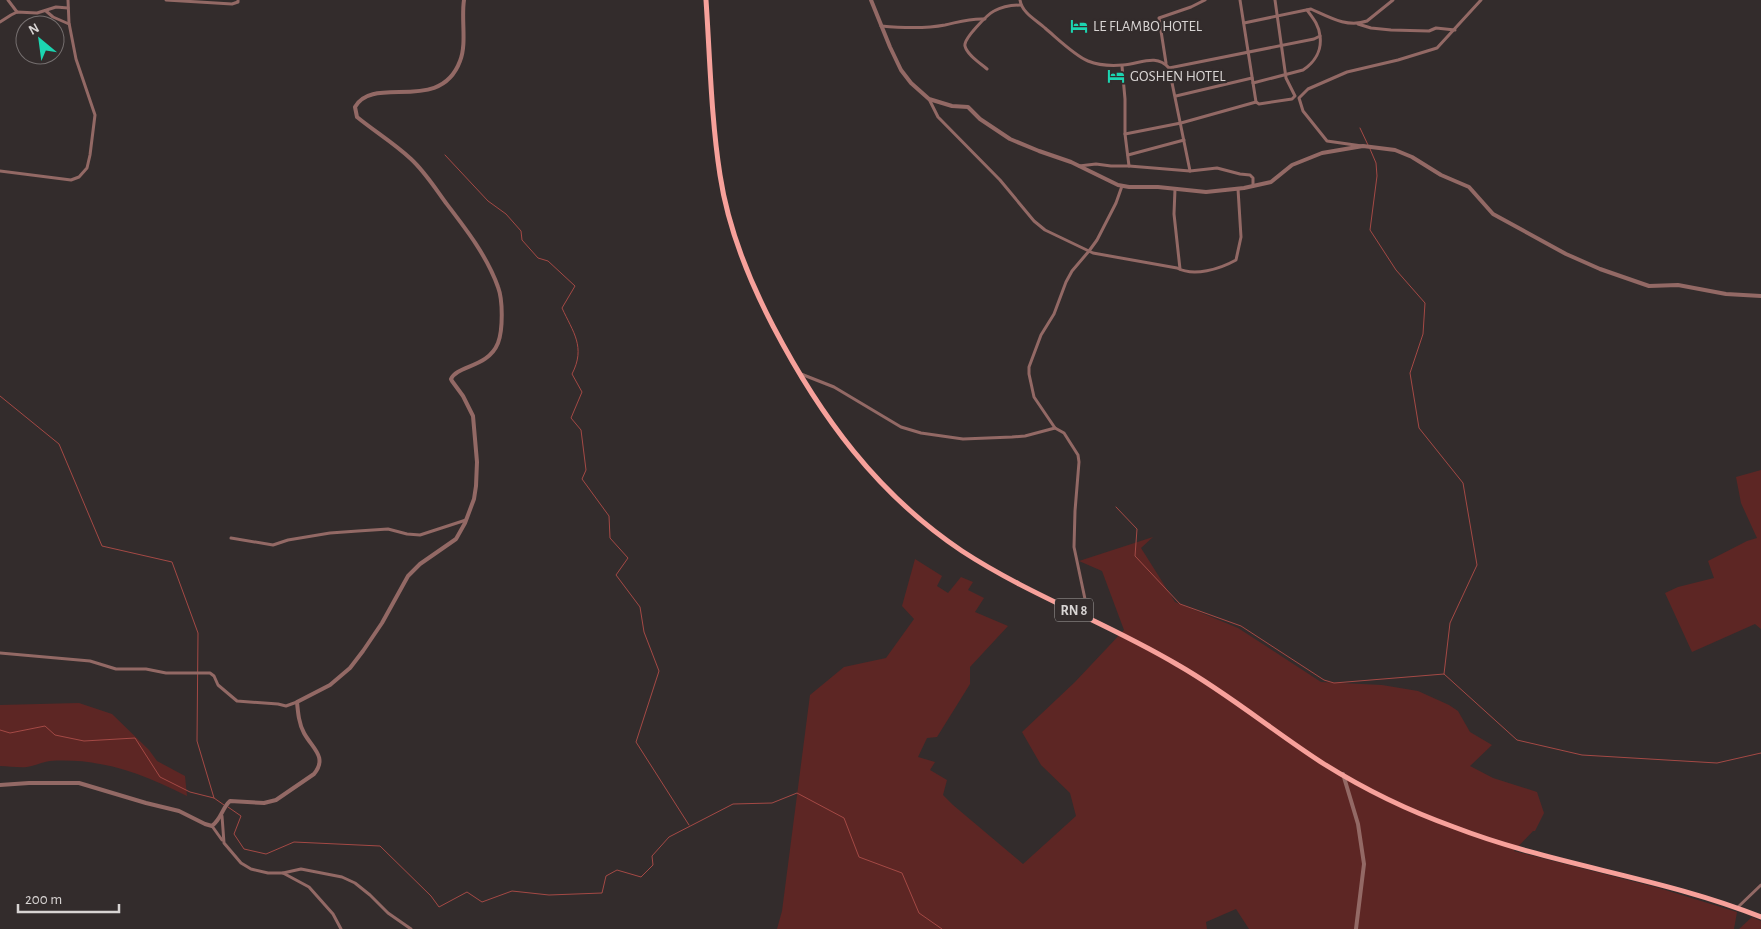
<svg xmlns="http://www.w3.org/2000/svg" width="1761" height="929" font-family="'Alegreya Sans',sans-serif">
  <rect width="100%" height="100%" fill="#332c2c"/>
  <g fill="#5d2624">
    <polygon points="1761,470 1761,629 1755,624 1692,652 1665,593 1678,587 1714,578 1708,561 1747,541 1757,538 1741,503 1736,477"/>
    <polygon points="1153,537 1141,548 1175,602 1238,628 1321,682 1382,685 1418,691 1449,705 1458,711 1470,732 1492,745 1470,766 1493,778 1537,792 1544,813 1535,831 1533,831 1514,851 1659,888 1737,912 1734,929 1249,929 1236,909 1206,922 1207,929 777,929 782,911 810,695 844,667 886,658 914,619 902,606 915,559 942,576 937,586 948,593 961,577 973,582 968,590 984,598 975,612 1008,626 970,667 970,684 937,737 927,738 918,757 935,762 930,770 947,780 943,795 953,805 1023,864 1076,816 1070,793 1041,765 1022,732 1075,682 1124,630 1102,571 1079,561"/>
    <path d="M79,703L112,714L149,750L157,761L185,776L187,796C141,773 102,758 50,761C42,762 35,766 27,767C19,768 9,766 0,766V705Z"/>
    <polygon points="1752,917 1761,921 1761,929 1739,929"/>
  </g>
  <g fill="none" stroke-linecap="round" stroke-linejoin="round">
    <g stroke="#a44945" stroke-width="1">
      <polyline points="1360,128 1368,145"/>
      <polyline points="1370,149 1376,163 1377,176 1370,230 1396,270 1425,303 1423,334 1410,373 1419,428 1463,483 1477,565 1450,623 1444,674"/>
      <path d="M445,155L488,201L506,214L521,231L522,240L538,258L548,261L575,286L562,308C573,332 586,347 572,374L582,392L571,418L581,430L586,470L582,479L609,516L610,538L628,558L616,575L640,607L644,632L659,671L636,742L689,825"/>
      <polyline points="0,396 59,444 102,546 172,562 198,633 197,741 214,798"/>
      <polyline points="1116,507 1137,529 1135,556 1180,604 1241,626 1324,680 1334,683 1444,674 1517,740 1582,755 1717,763 1761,753"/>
      <polyline points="0,730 10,733 45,726 55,735 84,741 135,738 160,777 190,792 214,798 224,805"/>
      <polyline points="228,807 241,816 234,834 244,849 266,854 294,842 380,846 431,896 439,907 467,892 482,902 512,891 549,895 602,893 606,876 617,870 641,877 653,865 652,856 669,837 733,804 772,803 797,793 844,818 859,857 902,873 919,913 942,929"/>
    </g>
    <g stroke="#936965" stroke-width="3">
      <polyline points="8,0 17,12"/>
      <polyline points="166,0 232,4 238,2 238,0"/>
      <path d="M1020,0C1022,13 1036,20 1045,28C1057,38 1074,55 1088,61C1098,65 1112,66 1123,65C1140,64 1156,53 1169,68L1314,39L1320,36C1319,25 1313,18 1307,10"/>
      <polyline points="1240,0 1256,102"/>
      <polyline points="46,11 53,17 69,24"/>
      <polyline points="0,22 11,15 17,12 37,13 56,7 68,8"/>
      <path d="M1244,23L1311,9C1329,17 1347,28 1367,21L1393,0"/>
      <polyline points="1358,24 1371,28 1391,30 1429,31 1436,28 1455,30"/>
      <path d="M881,26C903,28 924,29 945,25C959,22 970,18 985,19"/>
      <polyline points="1166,63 1159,18 1191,7 1205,0"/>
      <polyline points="1122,66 1125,99 1125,134 1129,166"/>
      <polyline points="1169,68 1190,171"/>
      <path d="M987,69C980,63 967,55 965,46C963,39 988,14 994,11C1003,6 1011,5 1021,5"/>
      <path d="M1253,83L1303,70C1315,62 1322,50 1320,36"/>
      <polyline points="1176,96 1252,78"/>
      <path d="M929,99L938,117L1000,180L1034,221L1045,230L1093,253L1177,268C1194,277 1220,269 1236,260L1241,237L1238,189"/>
      <polyline points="1125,134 1181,123 1256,102 1259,104 1292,99 1295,96 1286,78 1275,0"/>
      <polyline points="1362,146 1327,141 1303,111 1299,98 1308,89 1347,72 1398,60 1437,48 1481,0"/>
      <polyline points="1128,155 1184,140"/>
      <polyline points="1079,166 1096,164 1111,166 1129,166 1190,171 1217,168 1240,174 1250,175 1253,178 1253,186"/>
      <polyline points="0,171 71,180 79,177 87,168 90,155 95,115 76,59 69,23 68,0"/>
      <polyline points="1175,189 1174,214 1180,269"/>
      <polyline points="801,374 834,387 901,427 921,433 963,439 1012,437 1025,436 1055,428"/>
      <polyline points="231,538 273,545 288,540 330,533 358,531 388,529 407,534 420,535 466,520"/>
      <polyline points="1089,618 1074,547 1075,511 1079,462 1078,455 1064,433 1055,428 1034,397 1029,374 1029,367 1041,335 1054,314 1066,282 1072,271 1089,251 1097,240 1116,203 1122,186"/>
      <polyline points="0,653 90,661 116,669 146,669 166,673 210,673 214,676 218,685 237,701 278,704 286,706 297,702"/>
      <polyline points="222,816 224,843 241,863 251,869 268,873 283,873 301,869 342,877 355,883 370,895 388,913 411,929"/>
      <polyline points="212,826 222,840"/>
      <polyline points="283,873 309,887 333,914 341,929"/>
      <polyline points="1737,908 1761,885"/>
    </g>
    <g stroke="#936965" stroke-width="4">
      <polyline points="871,0 890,47 901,70 911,83 929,99 952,106 968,107 980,119 1010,139 1039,151 1071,162 1118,185 1129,187 1158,187 1206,192 1244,188 1271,182 1292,165 1322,153 1363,146 1395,150 1412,157 1441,175 1469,187 1493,214 1566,254 1600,269 1649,286 1678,285 1726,294 1761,296"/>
      <polyline points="1343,774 1358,824 1364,864 1356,929"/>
      <path d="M0,785L29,783H79L146,803L179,811L205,824L212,826C222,818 222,808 230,801L264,803L276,800L314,774C328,757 312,748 304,733C299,724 298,713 297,702L330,685L350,668L363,651L382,623L408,576L420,564L456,539L465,523L474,499L476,486L477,462L473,416L463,396L452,381L451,379C457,365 488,368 498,343C503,330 503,300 498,287C487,256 466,229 446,203C435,188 425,172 411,159C394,143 374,131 357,117L355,107C373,74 440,115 460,61C467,44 461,19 464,0"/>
    </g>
    <path stroke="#f7a19b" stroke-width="5" d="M706,0C710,58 711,117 720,175C728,228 748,278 773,326C820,416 877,494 962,551C1031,596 1108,623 1178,665C1229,694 1274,732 1324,764C1364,789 1409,811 1454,827C1555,866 1661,877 1761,917"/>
  </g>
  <defs>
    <g id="hotel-bare" transform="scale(1.35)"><path d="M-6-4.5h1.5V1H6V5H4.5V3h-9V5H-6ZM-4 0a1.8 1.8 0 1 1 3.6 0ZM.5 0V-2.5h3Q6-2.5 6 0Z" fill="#1cd5b1" stroke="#332c2c" stroke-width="2.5" paint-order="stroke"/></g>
  </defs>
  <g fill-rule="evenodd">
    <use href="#hotel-bare" x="1079" y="26"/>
    <use href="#hotel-bare" x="1116" y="76"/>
  </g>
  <g text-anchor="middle" stroke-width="4.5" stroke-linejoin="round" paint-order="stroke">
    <rect fill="#332c2c" stroke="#a6a2a1" stroke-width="1" x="1055" y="598.5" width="38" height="23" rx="4"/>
    <g font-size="14" font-weight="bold" fill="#d8d4d3">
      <text x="1074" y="615">RN 8</text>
    </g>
    <g font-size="15" fill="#d8d4d3" stroke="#332c2c" text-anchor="start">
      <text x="1093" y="31">LE FLAMBO HOTEL</text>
      <text x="1130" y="81">GOSHEN HOTEL</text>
    </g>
  </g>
  <g transform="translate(40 40) rotate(331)"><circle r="24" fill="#332c2c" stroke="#756f6f"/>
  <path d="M0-4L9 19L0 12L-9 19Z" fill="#1cd5b1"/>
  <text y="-8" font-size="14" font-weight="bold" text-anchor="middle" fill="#d8d4d3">N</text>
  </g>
  <path d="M18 904v8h101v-8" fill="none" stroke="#d8d4d3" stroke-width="2.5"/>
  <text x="25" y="904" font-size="15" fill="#d8d4d3" stroke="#332c2c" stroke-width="4" paint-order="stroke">200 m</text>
</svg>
